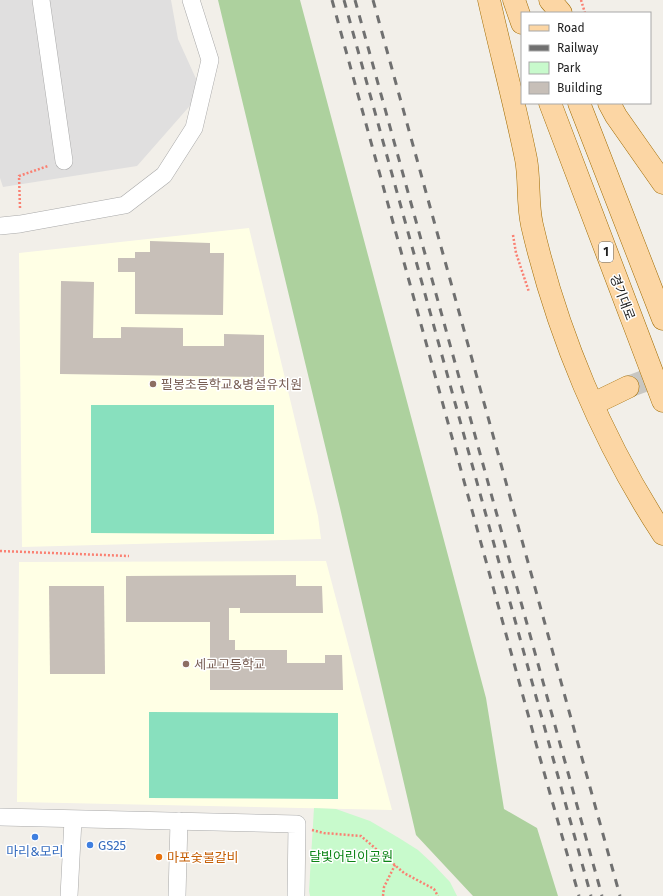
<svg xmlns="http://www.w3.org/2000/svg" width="663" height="896" font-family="'Fira Sans','Noto Sans KR',sans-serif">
  <rect width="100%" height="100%" fill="#f2efe9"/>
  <polygon fill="#e0dfdf" points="0,0 171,0 178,39 202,92 137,166 3,187 0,178"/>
  <g fill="#ffffe5">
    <polygon points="249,228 318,516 321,539 22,547 19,253"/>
    <polygon points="326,561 392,810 17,802 19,562"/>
  </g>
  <polygon fill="#add19e" points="218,0 300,0 486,698 504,809 537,828 558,896 473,896 416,835 340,508"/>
  <polygon fill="#c8facc" points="314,808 336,809 370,821 399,838 418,850 432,863 450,882 457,896 310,896 309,891"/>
  <g fill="#88e0be">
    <polygon points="91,405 274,405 274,534 91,533"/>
    <polygon points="149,712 338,713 338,799 149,798"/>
  </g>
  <g fill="#c7bfb8">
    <polygon points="150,241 210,243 210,253 224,253 223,315 135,314 135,272 118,272 118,258 135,258 135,252 150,252"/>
    <polygon points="61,281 94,282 93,338 121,338 121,327 183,328 183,346 224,346 224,334 264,335 264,377 60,374"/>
    <polygon points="296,575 296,586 322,586 323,613 240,613 240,608 229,608 229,640 235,640 235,650 287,650 287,663 325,663 325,655 342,655 343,690 210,690 210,622 126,622 126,576"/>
    <polygon points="49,586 104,586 105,674 50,674"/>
  </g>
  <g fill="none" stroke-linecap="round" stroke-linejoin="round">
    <polyline stroke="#c8c6c1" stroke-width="22" stroke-dasharray="22 11" stroke-linecap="butt" points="628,387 663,374"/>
    <g stroke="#a9a9a9" stroke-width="18">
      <g id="minor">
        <polyline points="41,0 64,161"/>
        <polyline points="0,226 20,224 125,205 164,175 194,128 210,60 191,0"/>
        <polyline points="0,817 297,824 296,896"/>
        <polyline points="69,896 73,820"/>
        <polyline points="177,896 179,821"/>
      </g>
    </g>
    <g stroke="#a06b00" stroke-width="23">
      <g id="major">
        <path d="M489,0C501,53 515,105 526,159C530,180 527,203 532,225C557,333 602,441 663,534"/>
        <polyline points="514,0 522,23"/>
        <polyline points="550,0 561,13"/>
        <polyline points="550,103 663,401"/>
        <polyline points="579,103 663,319"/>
        <polyline points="609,103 616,116 663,183"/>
        <polyline points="593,404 628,387"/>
      </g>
    </g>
    <g stroke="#fa8072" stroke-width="2.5" stroke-dasharray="2 2" stroke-linecap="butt">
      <polyline points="581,0 585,13"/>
      <polyline points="20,208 19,176 48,166"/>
      <polyline points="513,235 516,253 529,292"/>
      <polyline points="0,551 129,556"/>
      <polyline points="312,830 324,833 361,836 404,873 434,889 438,896"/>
      <polyline points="383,896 384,887 395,865"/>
    </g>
    <use href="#minor" stroke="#fff" stroke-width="17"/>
    <use href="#major" stroke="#fcd6a4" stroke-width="22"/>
    <g stroke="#707070" stroke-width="3" stroke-dasharray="8 8" stroke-linecap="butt">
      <polyline points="332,0 540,758 579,896"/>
      <polyline points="344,0 591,896"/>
      <polyline points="355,0 602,896"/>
      <polyline points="373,0 620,896"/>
    </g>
  </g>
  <g fill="#8d6e63" stroke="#fff" stroke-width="1.5">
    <circle cx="153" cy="384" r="4"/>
    <circle cx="186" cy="664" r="4"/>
  </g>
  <g fill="#3f7fe0" stroke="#fff" stroke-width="1.5">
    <circle cx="35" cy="837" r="4"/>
    <circle cx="90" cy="845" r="4"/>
  </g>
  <circle fill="#e8710a" stroke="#fff" stroke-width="1.5" cx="159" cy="857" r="4"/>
  <g text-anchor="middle" stroke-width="3" stroke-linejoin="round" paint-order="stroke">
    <rect fill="#fff" stroke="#646464" stroke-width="1" x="599" y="242" width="14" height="20" rx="3"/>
    <g font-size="12" font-weight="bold" fill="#222">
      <text x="606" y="256">1</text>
    </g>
    <g font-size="13" fill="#222" stroke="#fff">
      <text transform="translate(623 297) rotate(69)" y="5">경기대로</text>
    </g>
    <g font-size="13" fill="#785e54" stroke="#fff" text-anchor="start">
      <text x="161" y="389">필봉초등학교&amp;병설유치원</text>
      <text x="194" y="669">세교고등학교</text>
    </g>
    <g font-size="13" fill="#366cbe" stroke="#fff" text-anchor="start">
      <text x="98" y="850">GS25</text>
      <text x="35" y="856" text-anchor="middle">마리&amp;모리</text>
    </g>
    <g font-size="13" fill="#0c8416" stroke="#fff">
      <text x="351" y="861">달빛어린이공원</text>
    </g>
    <g font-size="13" fill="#c56008" stroke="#fff" text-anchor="start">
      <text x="167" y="862">마포숯불갈비</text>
    </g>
  </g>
  <rect x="521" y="12" width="130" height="92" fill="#ffffff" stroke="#a7a7a7"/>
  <rect x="529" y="25" width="20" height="6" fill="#fcd6a4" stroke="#a7a7a7"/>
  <text x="557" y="32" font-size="12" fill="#222222">Road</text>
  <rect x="529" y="45" width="20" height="6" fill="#707070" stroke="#a7a7a7"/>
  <text x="557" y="52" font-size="12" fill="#222222">Railway</text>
  <rect x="529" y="62" width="20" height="12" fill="#c8facc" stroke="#a7a7a7"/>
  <text x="557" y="72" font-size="12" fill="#222222">Park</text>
  <rect x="529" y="82" width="20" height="12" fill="#c7bfb8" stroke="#a7a7a7"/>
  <text x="557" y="92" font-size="12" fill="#222222">Building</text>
</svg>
